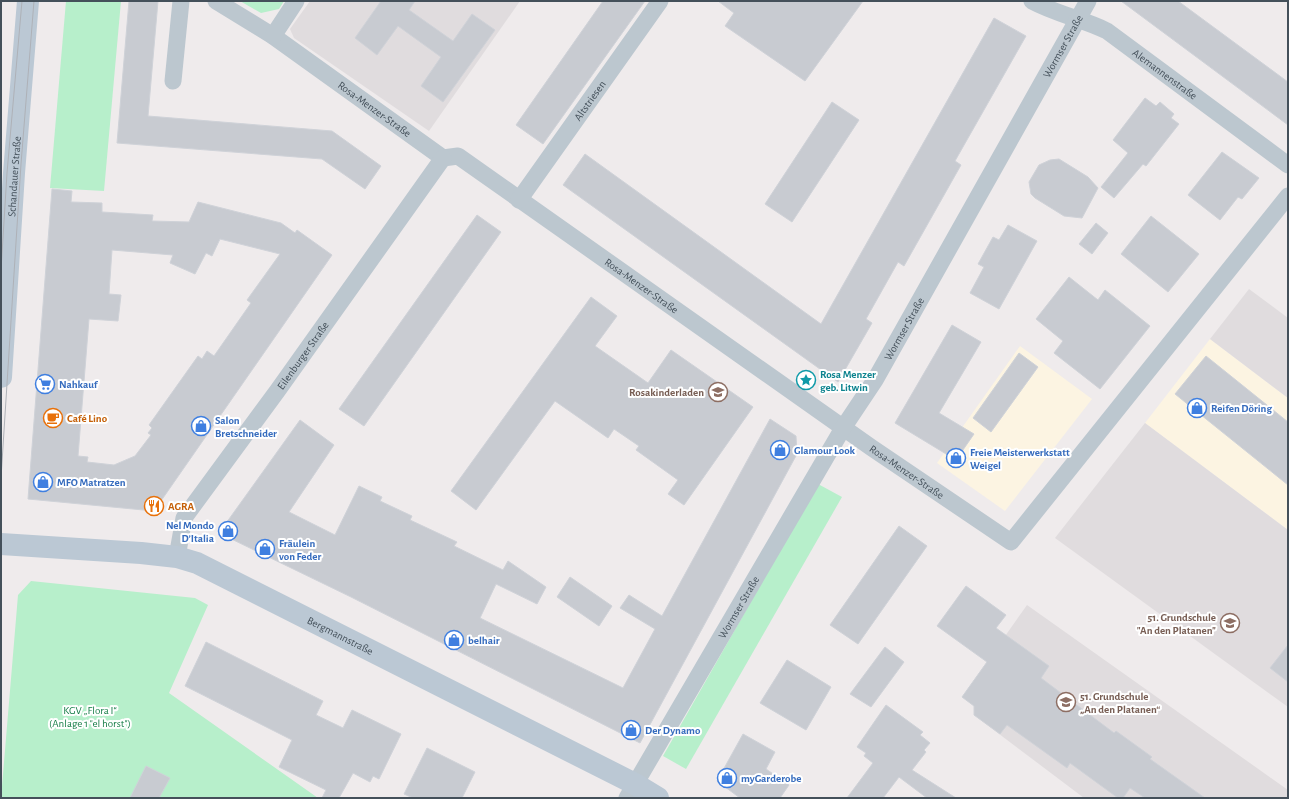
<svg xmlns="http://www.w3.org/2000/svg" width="1289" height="799" font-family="'Alegreya Sans',sans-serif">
  <rect width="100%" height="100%" fill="#efebec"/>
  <g fill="#fcf4e2">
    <polygon points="1210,339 1288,398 1288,530 1145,423"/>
    <polygon points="1020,346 1092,399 1005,511 937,463"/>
  </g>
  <g fill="#e0dcde">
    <polygon points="310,1 520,1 429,131 294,38 290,29"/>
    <polygon points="1249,289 1288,318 1288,398 1210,339"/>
    <polygon points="1145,423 1288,530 1288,707 1055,538"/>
    <polygon points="1027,605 1288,790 1288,798 1084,798 974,715 974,706 962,697"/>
  </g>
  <g fill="#b7efcb">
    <polygon points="66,1 121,1 104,191 50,188"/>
    <polygon points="240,1 284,1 279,9 261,13"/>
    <polygon points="818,484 842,497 686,769 663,756"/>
    <polygon points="31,581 195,598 208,605 169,693 318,798 1,798 18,595"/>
  </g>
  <g fill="#c8cbd1" stroke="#cfd2d8" fill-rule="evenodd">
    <polygon points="129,1 158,1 148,116 332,131 381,166 365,189 322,159 117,143"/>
    <polygon points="381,1 415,1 409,10 453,41 472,14 495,30 443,102 421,86 441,57 398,26 377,55 355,38"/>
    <polygon points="603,1 645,1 543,144 516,125"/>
    <polygon points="718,1 863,1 805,81 725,26 734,13"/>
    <polygon points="1121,1 1178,1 1288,82 1288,125"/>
    <polygon points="994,18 1026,36 955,161 961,165 904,266 898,262 866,319 872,323 838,382 563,185 585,154 821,324"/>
    <polygon points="1145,98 1156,106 1160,102 1174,114 1171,118 1179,124 1146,166 1143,164 1114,198 1101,187 1128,153 1113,140"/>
    <polygon points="832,102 859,120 792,222 765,204"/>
    <polygon points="1222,152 1259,178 1242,199 1238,197 1220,220 1188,195"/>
    <polygon points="1059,159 1088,177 1098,188 1082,218 1064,216 1035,198 1031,194 1029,182 1039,165 1050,160"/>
    <path d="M52,189L72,191L71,202L102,203V212L153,215L152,221L189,222L198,202L281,223L295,233L297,230L332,255L154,511L28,499ZM220,239L280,254L247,300L251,303L214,356L207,351L202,359L198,356L149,425L152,428L148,433L151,435L135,456L114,465L87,462L88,457L78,456L89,319L118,321L121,295L109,294L112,250L173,255L170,263L195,274L206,253L212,256Z"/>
    <polygon points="477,215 501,232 364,426 339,409"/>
    <polygon points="1151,216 1199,254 1168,292 1121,254"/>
    <polygon points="1096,223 1108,233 1092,254 1079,244"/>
    <polygon points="1008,225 1037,241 999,309 970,293 984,267 978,264 993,237 999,240"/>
    <polygon points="1069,277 1098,300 1105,290 1150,326 1100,389 1054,353 1063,341 1036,319"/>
    <polygon points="591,297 617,316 595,346 648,383 671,350 753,407 684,505 668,494 678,480 636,450 639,446 614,429 608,438 555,401 476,510 451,491"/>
    <polygon points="952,325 981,342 939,413 974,434 956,460 895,423"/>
    <polygon points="1019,353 1038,367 991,432 973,418"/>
    <polygon points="1206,356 1288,422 1288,485 1175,394"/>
    <polygon points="770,419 796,436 797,454 640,743 351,597 219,533 300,420 334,445 289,512 335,535 359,486 382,497 380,501 412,516 410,520 457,542 454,546 503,570 508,561 546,587 537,604 496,584 480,618 623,688 655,629 620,608 629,595 662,616"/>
    <polygon points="899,526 927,546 858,644 830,625"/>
    <polygon points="570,577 612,606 599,626 557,597"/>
    <polygon points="966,586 1006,615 996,628 1049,666 1041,678 1114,733 1116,731 1152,757 1150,759 1205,798 1145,798 1130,788 1123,798 1118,798 1070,763 1067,768 1007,725 1000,734 974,715 974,706 962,697 987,662 937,626"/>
    <polygon points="206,642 323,701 316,715 343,728 352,710 401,734 379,779 373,776 370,782 353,773 339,798 322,798 326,790 279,767 292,740 185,686"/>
    <polygon points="1288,645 1288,682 1270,668"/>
    <polygon points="885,647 904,662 871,707 850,694"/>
    <polygon points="787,660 831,687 806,730 760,703"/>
    <polygon points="886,705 923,732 920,735 930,743 924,750 926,752 912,770 956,798 927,798 899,777 883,798 847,798 873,763 864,756 866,753 857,747"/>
    <polygon points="743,734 775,752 766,769 789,785 780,798 740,798 717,781"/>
    <polygon points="427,748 475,772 462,798 413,798 404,794"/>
    <polygon points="146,766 170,778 159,798 130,798"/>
  </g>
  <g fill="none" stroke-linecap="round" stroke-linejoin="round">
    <g stroke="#bcc7cf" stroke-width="17">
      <path id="s1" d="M216,1L273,36L443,158L458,156L872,448L1011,542L1288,196"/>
      <path id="s2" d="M1032,1C1056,14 1083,19 1107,31L1288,165"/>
      <polyline points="273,36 296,1"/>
      <polyline points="173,81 181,1"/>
      <path id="s3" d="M519,200L660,1"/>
      <path id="s4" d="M177,557L184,518L278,390L443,158"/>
      <path id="s5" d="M627,798L843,428L875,380L1088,1"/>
    </g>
    <g stroke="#bbc8d4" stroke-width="22">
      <path id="s6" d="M1,377L14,173L28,1"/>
      <path id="s7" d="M1,544L141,553L177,557L197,563L635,784L658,798"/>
    </g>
    <g stroke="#aeb1b7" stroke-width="1">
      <polyline points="1,270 7,173 22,1"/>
      <polyline points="1,478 21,164 34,1"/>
    </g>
  </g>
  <defs>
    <g id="sight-ring" transform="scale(1)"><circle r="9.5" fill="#fff" stroke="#0f9aa8" stroke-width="1.5"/><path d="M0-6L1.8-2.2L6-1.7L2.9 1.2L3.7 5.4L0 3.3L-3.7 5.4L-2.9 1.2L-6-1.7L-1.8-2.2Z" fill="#0f9aa8"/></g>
    <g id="supermarket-ring" transform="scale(1)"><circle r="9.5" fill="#fff" stroke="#3f7fe0" stroke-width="1.5"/><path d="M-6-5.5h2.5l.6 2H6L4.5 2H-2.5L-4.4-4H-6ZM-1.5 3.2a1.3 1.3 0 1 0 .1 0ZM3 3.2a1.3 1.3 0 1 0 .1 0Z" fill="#3f7fe0"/></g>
    <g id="school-ring" transform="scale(1)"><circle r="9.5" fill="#fff" stroke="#8d6e63" stroke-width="1.5"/><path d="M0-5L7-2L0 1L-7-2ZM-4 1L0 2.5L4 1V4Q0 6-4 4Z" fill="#8d6e63"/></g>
    <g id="shop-ring" transform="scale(1)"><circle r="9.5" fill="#fff" stroke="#3f7fe0" stroke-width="1.5"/><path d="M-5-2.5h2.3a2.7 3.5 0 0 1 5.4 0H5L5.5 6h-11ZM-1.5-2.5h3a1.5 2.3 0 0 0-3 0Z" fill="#3f7fe0"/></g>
    <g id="cafe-ring" transform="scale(1)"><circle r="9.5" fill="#fff" stroke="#e8710a" stroke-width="1.5"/><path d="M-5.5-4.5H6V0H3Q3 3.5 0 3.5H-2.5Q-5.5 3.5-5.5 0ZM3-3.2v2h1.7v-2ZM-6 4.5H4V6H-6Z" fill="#e8710a"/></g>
    <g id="restaurant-ring" transform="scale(1)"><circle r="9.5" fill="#fff" stroke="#e8710a" stroke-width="1.5"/><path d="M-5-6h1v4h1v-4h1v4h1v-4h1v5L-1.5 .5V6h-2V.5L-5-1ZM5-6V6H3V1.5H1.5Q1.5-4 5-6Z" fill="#e8710a"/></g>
  </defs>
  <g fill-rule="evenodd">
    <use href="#sight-ring" x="806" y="380"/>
    <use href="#supermarket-ring" x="45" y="384"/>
    <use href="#school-ring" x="718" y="392"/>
    <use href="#shop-ring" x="1197" y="408"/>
    <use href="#cafe-ring" x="53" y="418"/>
    <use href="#shop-ring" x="201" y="426"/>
    <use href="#shop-ring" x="780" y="450"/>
    <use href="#shop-ring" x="956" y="458"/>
    <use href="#shop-ring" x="43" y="482"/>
    <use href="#restaurant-ring" x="154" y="506"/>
    <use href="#shop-ring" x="228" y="531"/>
    <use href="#shop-ring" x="265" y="549"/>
    <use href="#school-ring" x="1230" y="623"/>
    <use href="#shop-ring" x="454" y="640"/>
    <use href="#school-ring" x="1066" y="702"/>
    <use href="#shop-ring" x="631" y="730"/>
    <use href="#shop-ring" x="727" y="778"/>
  </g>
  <g text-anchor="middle" stroke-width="4" stroke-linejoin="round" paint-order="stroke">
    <g font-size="11" fill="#44505a" stroke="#fff">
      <text dy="4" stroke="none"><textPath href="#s5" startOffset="869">Wormser Straße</textPath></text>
      <text dy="4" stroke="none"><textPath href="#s2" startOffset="153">Alemannenstraße</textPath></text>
      <text dy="4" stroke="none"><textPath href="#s3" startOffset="122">Altstriesen</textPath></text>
      <text dy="4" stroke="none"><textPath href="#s1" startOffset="192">Rosa-Menzer-Straße</textPath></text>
      <text dy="4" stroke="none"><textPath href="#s6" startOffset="201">Schandauer Straße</textPath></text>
      <text dy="4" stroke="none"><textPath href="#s1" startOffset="516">Rosa-Menzer-Straße</textPath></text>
      <text dy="4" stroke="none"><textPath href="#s5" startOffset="545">Wormser Straße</textPath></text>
      <text dy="4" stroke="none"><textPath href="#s4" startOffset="241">Eilenburger Straße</textPath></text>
      <text dy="4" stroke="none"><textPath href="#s1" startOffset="840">Rosa-Menzer-Straße</textPath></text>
      <text dy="4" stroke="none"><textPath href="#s5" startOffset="221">Wormser Straße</textPath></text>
      <text dy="4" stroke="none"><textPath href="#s7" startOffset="358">Bergmannstraße</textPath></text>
    </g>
    <g font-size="11" font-weight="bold" fill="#0d838f" stroke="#fff" text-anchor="start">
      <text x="820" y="378">Rosa Menzer<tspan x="820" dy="13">geb. Litwin</tspan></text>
    </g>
    <g font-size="11" font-weight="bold" fill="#366cbe" stroke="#fff" text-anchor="start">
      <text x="59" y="388">Nahkauf</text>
      <text x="1211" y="412">Reifen Döring</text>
      <text x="215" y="424">Salon<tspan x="215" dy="13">Bretschneider</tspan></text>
      <text x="794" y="454">Glamour Look</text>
      <text x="970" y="456">Freie Meisterwerkstatt<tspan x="970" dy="13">Weigel</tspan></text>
      <text x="57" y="486">MFO Matratzen</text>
      <text x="214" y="529" text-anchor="end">Nel Mondo<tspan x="214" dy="13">D’Italia</tspan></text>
      <text x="279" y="547">Fräulein<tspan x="279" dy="13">von Feder</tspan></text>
      <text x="468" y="644">belhair</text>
      <text x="645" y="734">Der Dynamo</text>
      <text x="741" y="782">myGarderobe</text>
    </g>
    <g font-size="11" font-weight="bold" fill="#785e54" stroke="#fff" text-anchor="end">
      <text x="704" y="396">Rosakinderladen</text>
      <text x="1216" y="621">51. Grundschule<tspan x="1216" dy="13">"An den Platanen"</tspan></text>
      <text x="1080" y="700" text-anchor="start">51. Grundschule<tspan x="1080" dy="13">„An den Platanen“</tspan></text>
    </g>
    <g font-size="11" font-weight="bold" fill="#c56008" stroke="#fff" text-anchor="start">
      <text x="67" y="422">Café Lino</text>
      <text x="168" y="510">AGRA</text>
    </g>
    <g font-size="11" fill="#137c45" stroke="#fff">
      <text x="90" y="714">KGV „Flora I“<tspan x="90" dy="13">(Anlage 1 "el horst")</tspan></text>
    </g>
  </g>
  <rect width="1289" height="799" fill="none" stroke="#44505a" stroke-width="4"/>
</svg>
